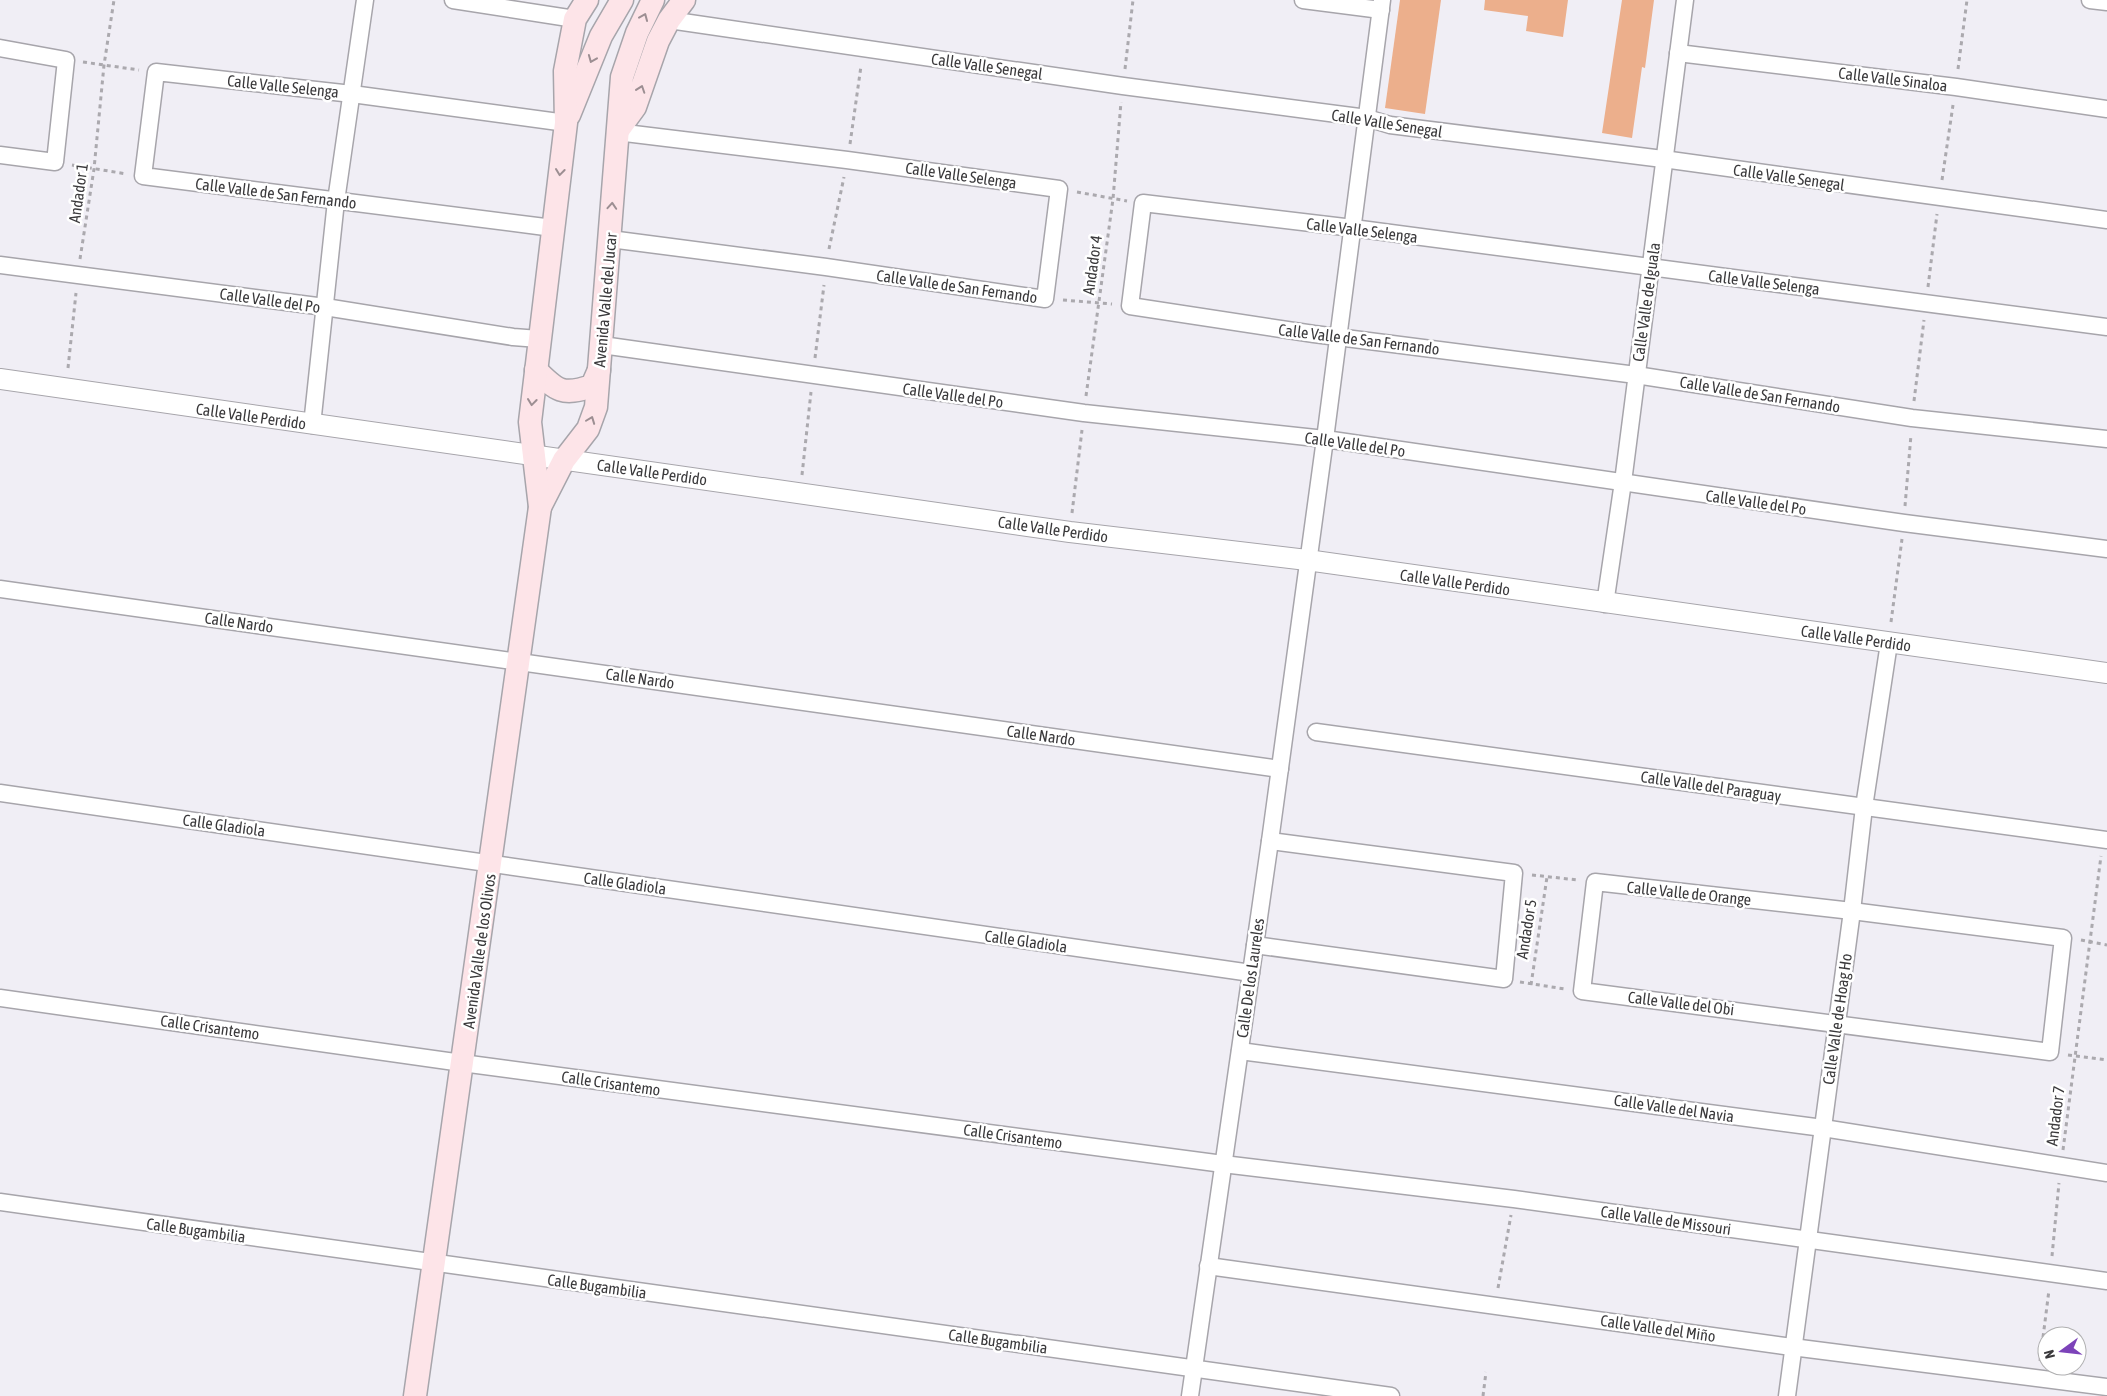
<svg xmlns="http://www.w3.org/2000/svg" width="2107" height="1396" font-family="'Asap Condensed',sans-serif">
  <rect width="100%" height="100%" fill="#f0eef5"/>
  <g fill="#ecaf8c">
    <polygon points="1400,0 1441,0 1425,114 1385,108"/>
    <polygon points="1485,0 1568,0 1563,37 1526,31 1528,16 1484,10"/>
    <polygon points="1622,0 1654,0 1645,68 1642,67 1632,138 1602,133"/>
  </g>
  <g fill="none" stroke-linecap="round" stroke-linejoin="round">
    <g stroke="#a7a5ab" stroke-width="19">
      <g id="minor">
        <polyline points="453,0 575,19"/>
        <polyline points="1303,0 1381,10"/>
        <polyline points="2090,0 2107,2"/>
        <polyline points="669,20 1123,86 1367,118 1390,125 1663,159 2107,220"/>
        <polyline points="0,48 66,60 55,162 0,155"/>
        <polyline points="1678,53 1956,87 2107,109"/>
        <polyline points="553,228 143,176 156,72 352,94 566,123"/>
        <polyline points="610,239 826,267 1045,299 1059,189 847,160 617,132"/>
        <polyline points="0,265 325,307 513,337 539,339"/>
        <polyline points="2107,327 1353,228 1143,203 1130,306 1314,334 1636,375 1912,418 2107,439"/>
        <polyline points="602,345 1084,413 1325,439 1904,523 2107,549"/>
        <polyline points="312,425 336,201 365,0"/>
        <polyline points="0,589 1280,769"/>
        <polyline points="1605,604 1623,482 1685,0"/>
        <polyline points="1316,732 2107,840"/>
        <polyline points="0,793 1251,973"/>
        <polygon points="1595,882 1852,911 2063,938 2050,1052 1582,991"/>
        <polyline points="1255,945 1504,979 1514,873 1270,841"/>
        <polyline points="0,998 462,1063 1223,1164 1514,1199 2107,1281"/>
        <polyline points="1240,1051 1823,1128 2107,1173"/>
        <polyline points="0,1202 1391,1396"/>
        <polyline points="1208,1266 1792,1347 2107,1387"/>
        <polyline points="1190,1396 1270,841 1325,439 1382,0"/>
        <polyline points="1787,1396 1852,911 1864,807 1889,643"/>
      </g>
    </g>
    <g stroke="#a7a5ab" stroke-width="22">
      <polyline id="tertiary" points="0,379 1070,532 1307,560 2107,673"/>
    </g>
    <g stroke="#a7a5ab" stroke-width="25">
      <g id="secondary">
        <polyline points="569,115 601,36 622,0"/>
        <polyline points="619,129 635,107 658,41 669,20 684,0"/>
        <path d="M536,370C557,391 562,396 592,386L599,370"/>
        <polyline points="540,507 564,460 588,429 596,407 622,77 637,33 653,0"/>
        <polyline points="415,1396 540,507 530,422 566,123 565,71 575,19 587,0"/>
      </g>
    </g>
    <g stroke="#aba9ae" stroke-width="3" stroke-dasharray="4 4" stroke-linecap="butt">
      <polyline points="83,62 139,70"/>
      <polyline points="1125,69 1133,0"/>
      <polyline points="1958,69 1967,0"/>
      <polyline points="850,144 861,66"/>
      <polyline points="72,165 127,174"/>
      <polyline points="1942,180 1953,105"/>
      <polyline points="1077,192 1127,201"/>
      <polyline points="829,249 844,177"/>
      <polyline points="80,259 94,169 104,65 114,0"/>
      <polyline points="1928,287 1937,214"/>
      <polyline points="1063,300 1112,304"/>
      <polyline points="815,358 824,285"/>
      <polyline points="68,368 76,293"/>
      <polyline points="1086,396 1113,199 1121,102"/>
      <polyline points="1914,401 1924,320"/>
      <polyline points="802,475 811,392"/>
      <polyline points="1905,506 1911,435"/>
      <polyline points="1072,513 1082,430"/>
      <polyline points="1891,622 1902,539"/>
      <polyline points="1532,875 1578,880"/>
      <polyline points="2081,940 2107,945"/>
      <polyline points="1520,982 1565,989"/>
      <polyline points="1531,985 1547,877"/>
      <polyline points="2068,1055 2107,1060"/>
      <polyline points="2063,1150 2101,856"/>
      <polyline points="2052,1256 2059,1183"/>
      <polyline points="1498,1288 1511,1215"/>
      <polyline points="2040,1361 2049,1290"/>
      <polyline points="1483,1396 1486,1372"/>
    </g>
    <use href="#minor" stroke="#fff" stroke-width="16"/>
    <use href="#tertiary" stroke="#fff" stroke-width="20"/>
    <use href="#secondary" stroke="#fde4e8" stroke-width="22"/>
  </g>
  <defs><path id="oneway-chevron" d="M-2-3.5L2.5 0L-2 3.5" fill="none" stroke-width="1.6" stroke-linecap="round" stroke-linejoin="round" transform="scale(1.25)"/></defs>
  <g stroke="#9c8e92">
    <use href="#oneway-chevron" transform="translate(644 17) rotate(-67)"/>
    <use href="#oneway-chevron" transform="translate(592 59) rotate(112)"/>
    <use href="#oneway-chevron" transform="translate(641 89) rotate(-71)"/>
    <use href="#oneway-chevron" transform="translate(560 172) rotate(97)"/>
    <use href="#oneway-chevron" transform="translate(612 206) rotate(-86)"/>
    <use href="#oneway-chevron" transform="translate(532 402) rotate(97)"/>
    <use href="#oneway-chevron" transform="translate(591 420) rotate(-69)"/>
  </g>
  <g text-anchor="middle" stroke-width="5" stroke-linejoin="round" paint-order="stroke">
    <g font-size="16" fill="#3a393b" stroke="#fff">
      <text transform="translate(987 66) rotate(8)" y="6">Calle Valle Senegal</text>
      <text transform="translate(1893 79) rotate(7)" y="6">Calle Valle Sinaloa</text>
      <text transform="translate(283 86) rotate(6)" y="6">Calle Valle Selenga</text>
      <text transform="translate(1387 123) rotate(9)" y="6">Calle Valle Senegal</text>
      <text transform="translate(961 175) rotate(8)" y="6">Calle Valle Selenga</text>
      <text transform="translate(1789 177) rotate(8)" y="6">Calle Valle Senegal</text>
      <text transform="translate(78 193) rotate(-82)" y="6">Andador 1</text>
      <text transform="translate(276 193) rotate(7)" y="6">Calle Valle de San Fernando</text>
      <text transform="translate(1362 230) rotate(7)" y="6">Calle Valle Selenga</text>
      <text transform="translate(1092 265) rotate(-82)" y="6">Andador 4</text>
      <text transform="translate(1764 282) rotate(7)" y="6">Calle Valle Selenga</text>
      <text transform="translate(957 286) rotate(8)" y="6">Calle Valle de San Fernando</text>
      <text transform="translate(270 300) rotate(8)" y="6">Calle Valle del Po</text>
      <text transform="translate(605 300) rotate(-85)" y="6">Avenida Valle del Jucar</text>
      <text transform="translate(1646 302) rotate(-82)" y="6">Calle Valle de Iguala</text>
      <text transform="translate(1359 339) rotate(7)" y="6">Calle Valle de San Fernando</text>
      <text transform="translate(1760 394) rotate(9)" y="6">Calle Valle de San Fernando</text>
      <text transform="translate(953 395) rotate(8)" y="6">Calle Valle del Po</text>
      <text transform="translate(251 416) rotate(8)" y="6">Calle Valle Perdido</text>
      <text transform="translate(1355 444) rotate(8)" y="6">Calle Valle del Po</text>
      <text transform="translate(652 472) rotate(8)" y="6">Calle Valle Perdido</text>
      <text transform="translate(1756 502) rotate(8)" y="6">Calle Valle del Po</text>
      <text transform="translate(1053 529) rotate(8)" y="6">Calle Valle Perdido</text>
      <text transform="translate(1455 582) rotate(8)" y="6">Calle Valle Perdido</text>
      <text transform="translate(239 622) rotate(8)" y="6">Calle Nardo</text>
      <text transform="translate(1856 638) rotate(8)" y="6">Calle Valle Perdido</text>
      <text transform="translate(640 678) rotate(8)" y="6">Calle Nardo</text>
      <text transform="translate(1041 735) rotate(8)" y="6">Calle Nardo</text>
      <text transform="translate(1711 786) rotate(8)" y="6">Calle Valle del Paraguay</text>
      <text transform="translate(224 825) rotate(8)" y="6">Calle Gladiola</text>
      <text transform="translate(625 883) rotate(8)" y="6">Calle Gladiola</text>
      <text transform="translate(1689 893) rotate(6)" y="6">Calle Valle de Orange</text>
      <text transform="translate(1526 929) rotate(-81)" y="6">Andador 5</text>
      <text transform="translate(1026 941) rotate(8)" y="6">Calle Gladiola</text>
      <text transform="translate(479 951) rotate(-82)" y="6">Avenida Valle de los Olivos</text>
      <text transform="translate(1250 978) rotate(-82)" y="6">Calle De los Laureles</text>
      <text transform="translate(1681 1003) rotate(7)" y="6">Calle Valle del Obi</text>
      <text transform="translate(1837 1019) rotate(-82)" y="6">Calle Valle de Hoag Ho</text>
      <text transform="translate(210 1027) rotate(8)" y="6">Calle Crisantemo</text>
      <text transform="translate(611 1083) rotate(8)" y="6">Calle Crisantemo</text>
      <text transform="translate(1674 1108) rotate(8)" y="6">Calle Valle del Navia</text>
      <text transform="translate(2055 1116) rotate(-83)" y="6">Andador 7</text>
      <text transform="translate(1013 1136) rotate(8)" y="6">Calle Crisantemo</text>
      <text transform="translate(1666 1220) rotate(8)" y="6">Calle Valle de Missouri</text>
      <text transform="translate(196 1230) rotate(8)" y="6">Calle Bugambilia</text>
      <text transform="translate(597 1286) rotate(8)" y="6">Calle Bugambilia</text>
      <text transform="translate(1658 1328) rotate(8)" y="6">Calle Valle del Miño</text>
      <text transform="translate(998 1341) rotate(8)" y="6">Calle Bugambilia</text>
    </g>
  </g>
  <g transform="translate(2062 1351) rotate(255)"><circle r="24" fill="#ffffff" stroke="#b0b0b1"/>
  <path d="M0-4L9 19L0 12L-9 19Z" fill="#7c43b9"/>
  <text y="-8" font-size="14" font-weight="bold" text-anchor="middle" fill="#3a393b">N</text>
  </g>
</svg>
